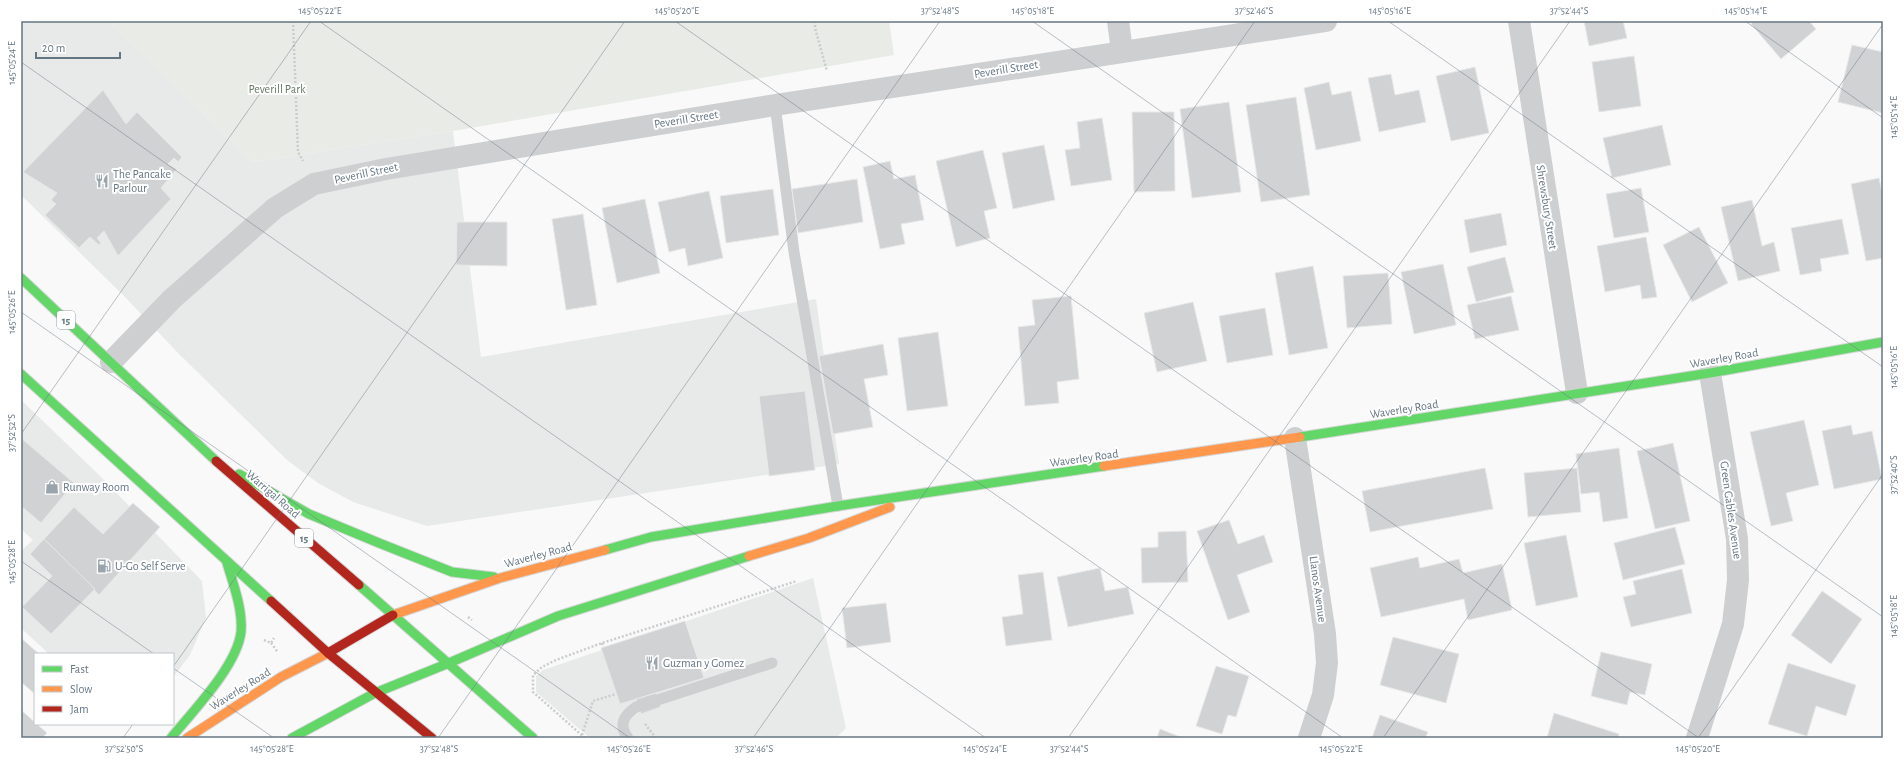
<svg xmlns="http://www.w3.org/2000/svg" width="1904" height="759" font-family="'Alegreya Sans',sans-serif">
  <rect width="100%" height="100%" fill="#f9f9f9"/>
  <g fill="#e8e9e9">
    <polygon points="21,21 109,21 253,162 453,131 481,357 816,299 839,464 427,526 353,502 318,483 287,460 177,352 125,297 21,195"/>
    <polygon points="21,400 97,473 202,581 206,618 190,655 173,677 173,654 49,654 21,628 21,551 33,540 21,529"/>
    <polygon points="813,578 846,728 836,738 590,738 536,692 536,676 543,670"/>
  </g>
  <polygon fill="#e8ebe6" points="109,21 889,21 894,55 453,131 253,162"/>
  <g fill="#d0d2d3" stroke="#e8e8e8">
    <polygon points="1584,21 1623,21 1627,38 1589,46"/>
    <polygon points="1754,21 1809,21 1816,29 1781,59 1751,24"/>
    <polygon points="1852,45 1883,52 1883,113 1838,102"/>
    <polygon points="1634,56 1641,106 1599,112 1592,62"/>
    <polygon points="1475,67 1489,133 1451,141 1436,76"/>
    <polygon points="1391,74 1395,95 1419,90 1426,122 1379,132 1368,78"/>
    <polygon points="1329,82 1332,95 1351,91 1361,141 1316,150 1304,88"/>
    <polygon points="103,90 126,124 137,112 182,157 178,162 174,158 168,164 177,169 161,188 171,199 118,256 104,231 97,238 101,243 99,245 90,237 79,248 45,215 56,204 51,200 57,193 23,172"/>
    <polygon points="1296,97 1310,195 1261,202 1246,105"/>
    <polygon points="1229,102 1241,192 1192,198 1180,109"/>
    <polygon points="1132,112 1174,112 1175,191 1134,192"/>
    <polygon points="1102,118 1112,180 1071,186 1065,150 1080,148 1077,122"/>
    <polygon points="1662,125 1671,165 1612,178 1603,138"/>
    <polygon points="1044,145 1055,200 1013,209 1002,153"/>
    <polygon points="983,150 997,208 984,211 990,238 956,247 936,161"/>
    <polygon points="890,161 894,179 915,175 924,220 901,224 905,244 880,249 863,167"/>
    <polygon points="1879,178 1883,197 1883,258 1866,261 1851,184"/>
    <polygon points="857,179 863,222 798,233 792,189"/>
    <polygon points="1641,188 1649,232 1614,238 1606,194"/>
    <polygon points="773,189 779,235 726,243 720,196"/>
    <polygon points="709,191 723,258 688,266 685,248 669,252 658,202"/>
    <polygon points="645,199 660,273 617,283 602,208"/>
    <polygon points="1752,200 1762,246 1774,242 1780,271 1738,281 1721,207"/>
    <polygon points="1501,213 1507,245 1470,253 1464,220"/>
    <polygon points="583,214 597,305 566,310 552,219"/>
    <polygon points="1842,219 1849,254 1820,259 1822,271 1800,275 1791,228"/>
    <polygon points="457,222 507,222 507,266 456,265"/>
    <polygon points="1699,227 1728,283 1692,302 1663,245"/>
    <polygon points="1646,237 1657,297 1642,299 1640,285 1605,292 1597,246"/>
    <polygon points="1505,257 1514,292 1476,302 1467,267"/>
    <polygon points="1443,264 1456,325 1414,334 1401,272"/>
    <polygon points="1313,266 1328,348 1289,355 1275,273"/>
    <polygon points="1388,273 1392,324 1347,328 1343,276"/>
    <polygon points="1071,296 1079,379 1057,382 1059,403 1025,406 1018,327 1035,325 1032,300"/>
    <polygon points="1511,296 1519,330 1475,339 1467,305"/>
    <polygon points="1193,302 1207,361 1157,372 1144,313"/>
    <polygon points="1265,308 1273,355 1227,363 1219,316"/>
    <polygon points="938,332 948,406 907,411 898,338"/>
    <polygon points="883,344 888,375 864,379 873,427 833,434 819,356"/>
    <polygon points="805,391 815,470 769,476 759,396"/>
    <polygon points="1804,420 1819,485 1786,493 1793,521 1771,526 1750,432"/>
    <polygon points="1851,425 1853,435 1872,431 1882,479 1834,489 1822,431"/>
    <polygon points="21,438 74,483 41,523 21,506"/>
    <polygon points="1673,443 1690,521 1655,529 1637,451"/>
    <polygon points="1619,448 1628,518 1603,522 1599,492 1581,494 1576,454"/>
    <polygon points="1485,468 1493,509 1370,532 1362,491"/>
    <polygon points="1577,468 1581,512 1528,517 1524,473"/>
    <polygon points="133,503 160,527 99,595 44,539 74,507 103,534"/>
    <polygon points="1229,520 1238,544 1264,535 1273,562 1237,575 1250,612 1228,620 1197,531"/>
    <polygon points="1675,527 1685,564 1623,580 1614,543"/>
    <polygon points="1186,531 1188,582 1142,583 1141,548 1158,547 1158,532"/>
    <polygon points="1566,535 1578,597 1536,606 1524,543"/>
    <polygon points="44,539 95,589 51,634 22,607 52,576 30,554"/>
    <polygon points="1418,557 1420,568 1459,559 1463,573 1502,564 1512,610 1468,620 1464,599 1381,617 1370,568"/>
    <polygon points="1100,568 1105,591 1128,587 1134,614 1068,627 1057,577"/>
    <polygon points="1682,569 1692,613 1631,627 1623,597 1636,594 1633,581"/>
    <polygon points="1043,572 1052,640 1006,646 1002,617 1023,614 1018,575"/>
    <polygon points="1822,591 1862,619 1831,664 1791,635"/>
    <polygon points="886,603 891,642 847,648 842,608"/>
    <polygon points="685,621 704,678 620,704 601,648"/>
    <polygon points="1393,637 1459,654 1446,703 1380,685"/>
    <polygon points="21,638 39,654 35,654 35,694 21,682"/>
    <polygon points="1601,652 1652,664 1645,695 1630,692 1627,705 1591,696"/>
    <polygon points="1788,663 1856,685 1846,716 1816,706 1807,736 1768,724"/>
    <polygon points="1216,666 1249,676 1236,717 1228,715 1222,734 1196,726"/>
    <polygon points="656,693 661,707 641,714 636,699"/>
    <polygon points="21,710 47,733 42,738 21,738"/>
    <polygon points="1554,713 1619,734 1618,738 1547,738"/>
    <polygon points="1380,715 1428,732 1425,738 1372,738"/>
    <polygon points="1160,729 1183,738 1157,738"/>
  </g>
  <g fill="none" stroke-linecap="round" stroke-linejoin="round">
    <g stroke="#d5d6d7" stroke-width="11">
      <g id="fast">
        <polyline points="21,278 216,461"/>
        <polyline points="21,374 271,601"/>
        <polyline points="1300,437 1710,373 1883,342"/>
        <polyline points="239,474 309,514 379,543 452,572 494,577"/>
        <polyline points="605,550 651,537 838,506 1104,466"/>
        <polyline points="359,585 533,738"/>
        <polyline points="449,663 558,616 749,556"/>
        <polyline points="375,693 449,663"/>
        <path d="M171,738C193,711 237,666 241,632C243,609 233,584 227,563"/>
        <polyline points="292,738 375,693"/>
      </g>
    </g>
    <g stroke="#d5d6d7" stroke-width="11">
      <g id="slow">
        <polyline points="1104,466 1300,437"/>
        <polyline points="749,556 809,538 890,507"/>
        <polyline points="393,615 500,578 605,550"/>
        <polyline points="187,738 281,677 328,653"/>
      </g>
    </g>
    <g stroke="#d5d6d7" stroke-width="11">
      <g id="jam">
        <polyline points="216,461 359,585"/>
        <polyline points="271,601 328,653 432,738"/>
        <polyline points="328,653 393,615"/>
      </g>
    </g>
    <g stroke="#cbcccd" stroke-width="2.5" stroke-dasharray="2 2" stroke-linecap="butt">
      <polyline points="293,21 298,152 303,161"/>
      <polyline points="815,21 815,28 827,71"/>
      <polyline points="468,617 472,620"/>
      <polyline points="264,640 271,643 274,638"/>
      <polyline points="271,643 277,651"/>
      <polyline points="602,643 603,647"/>
      <polyline points="645,724 656,738"/>
      <polyline points="582,735 593,701 616,694"/>
      <polyline points="585,738 533,692 533,675 542,667 556,660 602,643 797,581"/>
    </g>
    <g stroke="#cecfd0" stroke-width="11">
      <polyline points="775,105 794,252 838,506"/>
      <path d="M628,738C618,725 624,715 636,707L772,663"/>
    </g>
    <g stroke="#cecfd0" stroke-width="22">
      <polyline points="1118,21 1122,51"/>
      <polyline points="1519,21 1577,393"/>
      <polyline points="111,362 172,299 275,208 314,184 386,169 775,105 1326,21"/>
      <polyline points="1295,438 1325,634 1327,663 1323,695 1309,738"/>
      <polyline points="1697,738 1733,624 1738,580 1737,539 1710,373"/>
    </g>
    <use href="#fast" stroke="#63d668" stroke-width="9"/>
    <use href="#slow" stroke="#ff974d" stroke-width="9"/>
    <use href="#jam" stroke="#b3261e" stroke-width="9"/>
  </g>
  <path fill="none" stroke="#657683" stroke-width="1" stroke-opacity="0.45" d="M319,21L1343,738M675,21L1699,738M1032,21L1883,617M1388,21L1883,367M1745,21L1883,118M21,62L986,738M21,312L630,738M21,434L311,21M21,561L154,654M173,667L625,21M173,668L274,738M123,738L133,724M438,738L940,21M753,738L1255,21M1068,738L1570,21M1383,738L1883,24M1698,738L1883,474"/>
  <defs>
    <g id="restaurant-bare" transform="scale(1.08)"><path d="M-5-6h1v4h1v-4h1v4h1v-4h1v5L-1.5 .5V6h-2V.5L-5-1ZM5-6V6H3V1.5H1.5Q1.5-4 5-6Z" fill="#99a4ac" stroke="#fff" stroke-width="2.5" paint-order="stroke"/></g>
    <g id="shop-bare" transform="scale(1.08)"><path d="M-5-2.5h2.3a2.7 3.5 0 0 1 5.4 0H5L5.5 6h-11ZM-1.5-2.5h3a1.5 2.3 0 0 0-3 0Z" fill="#99a4ac" stroke="#fff" stroke-width="2.5" paint-order="stroke"/></g>
    <g id="fuel-bare" transform="scale(1.08)"><path d="M-5.5-6h7V0h2V4h1.3V-2.5L3-4.5l.8-.8L6-3V5H2.5V1h-1V6h-7ZM-4.2-4.7v3.2H.2V-4.7Z" fill="#99a4ac" stroke="#fff" stroke-width="2.5" paint-order="stroke"/></g>
  </defs>
  <g fill-rule="evenodd">
    <use href="#restaurant-bare" x="102" y="181"/>
    <use href="#shop-bare" x="52" y="487"/>
    <use href="#fuel-bare" x="104" y="566"/>
    <use href="#restaurant-bare" x="652" y="663"/>
  </g>
  <g text-anchor="middle" stroke-width="4" stroke-linejoin="round" paint-order="stroke">
    <g fill="#fff" stroke="#939fa8" stroke-width="1">
      <rect x="57" y="311" width="18" height="18" rx="3"/>
      <rect x="295" y="529" width="18" height="18" rx="3"/>
    </g>
    <g font-size="11" font-weight="bold" fill="#657683">
      <text x="66" y="324">15</text>
      <text x="304" y="542">15</text>
    </g>
    <g font-size="12" fill="#657683" stroke="#fff">
      <text transform="translate(1006 69) rotate(-9)" y="4">Peverill Street</text>
      <text transform="translate(686 119) rotate(-9)" y="4">Peverill Street</text>
      <text transform="translate(366 173) rotate(-12)" y="4">Peverill Street</text>
      <text transform="translate(1547 207) rotate(81)" y="4">Shrewsbury Street</text>
      <text transform="translate(1724 358) rotate(-10)" y="4">Waverley Road</text>
      <text transform="translate(1404 409) rotate(-9)" y="4">Waverley Road</text>
      <text transform="translate(1084 458) rotate(-8)" y="4">Waverley Road</text>
      <text transform="translate(273 494) rotate(41)" y="4">Warrigal Road</text>
      <text transform="translate(1731 510) rotate(82)" y="4">Green Gables Avenue</text>
      <text transform="translate(538 555) rotate(-15)" y="4">Waverley Road</text>
      <text transform="translate(1318 589) rotate(82)" y="4">Llanos Avenue</text>
      <text transform="translate(240 689) rotate(-32)" y="4">Waverley Road</text>
    </g>
    <g font-size="12" fill="#687a64" stroke="#fff">
      <text x="277" y="93">Peverill Park</text>
    </g>
    <g font-size="12" fill="#657683" stroke="#fff" text-anchor="start">
      <text x="113" y="178">The Pancake<tspan x="113" dy="14">Parlour</tspan></text>
      <text x="63" y="491">Runway Room</text>
      <text x="115" y="570">U-Go Self Serve</text>
      <text x="663" y="667">Guzman y Gomez</text>
    </g>
  </g>
  <rect width="1904" height="759" fill="none" stroke="#ffffff" stroke-width="44"/>
  <rect x="34" y="653" width="140" height="72" fill="#ffffff" stroke="#c1c8cd"/>
  <rect x="42" y="666" width="20" height="6" fill="#63d668" stroke="#c1c8cd"/>
  <text x="70" y="673" font-size="12" fill="#657683">Fast</text>
  <rect x="42" y="686" width="20" height="6" fill="#ff974d" stroke="#c1c8cd"/>
  <text x="70" y="693" font-size="12" fill="#657683">Slow</text>
  <rect x="42" y="706" width="20" height="6" fill="#b3261e" stroke="#c1c8cd"/>
  <text x="70" y="713" font-size="12" fill="#657683">Jam</text>
  <path d="M36 52v6h84v-6" fill="none" stroke="#657683" stroke-width="2"/>
  <text x="42" y="52" font-size="12" fill="#657683" stroke="#ffffff" stroke-width="3" paint-order="stroke">20 m</text>
  <rect x="22" y="22" width="1860" height="715" fill="none" stroke="#657683" stroke-width="1.5"/>
  <g font-size="10" text-anchor="middle" fill="#657683">
    <text x="320" y="14">145°05'22"E</text>
    <text x="677" y="14">145°05'20"E</text>
    <text x="940" y="14">37°52'48"S</text>
    <text x="1033" y="14">145°05'18"E</text>
    <text x="1254" y="14">37°52'46"S</text>
    <text x="1390" y="14">145°05'16"E</text>
    <text x="1569" y="14">37°52'44"S</text>
    <text x="1746" y="14">145°05'14"E</text>
    <text transform="translate(11 63) rotate(-90)" y="4">145°05'24"E</text>
    <text transform="translate(1893 117) rotate(-90)" y="4">145°05'14"E</text>
    <text transform="translate(11 312) rotate(-90)" y="4">145°05'26"E</text>
    <text transform="translate(1893 367) rotate(-90)" y="4">145°05'16"E</text>
    <text transform="translate(11 433) rotate(-90)" y="4">37°52'52"S</text>
    <text transform="translate(1893 475) rotate(-90)" y="4">37°52'40"S</text>
    <text transform="translate(11 562) rotate(-90)" y="4">145°05'28"E</text>
    <text transform="translate(1893 616) rotate(-90)" y="4">145°05'18"E</text>
    <text x="124" y="752">37°52'50"S</text>
    <text x="272" y="752">145°05'28"E</text>
    <text x="439" y="752">37°52'48"S</text>
    <text x="629" y="752">145°05'26"E</text>
    <text x="754" y="752">37°52'46"S</text>
    <text x="985" y="752">145°05'24"E</text>
    <text x="1069" y="752">37°52'44"S</text>
    <text x="1341" y="752">145°05'22"E</text>
    <text x="1698" y="752">145°05'20"E</text>
  </g>
</svg>
